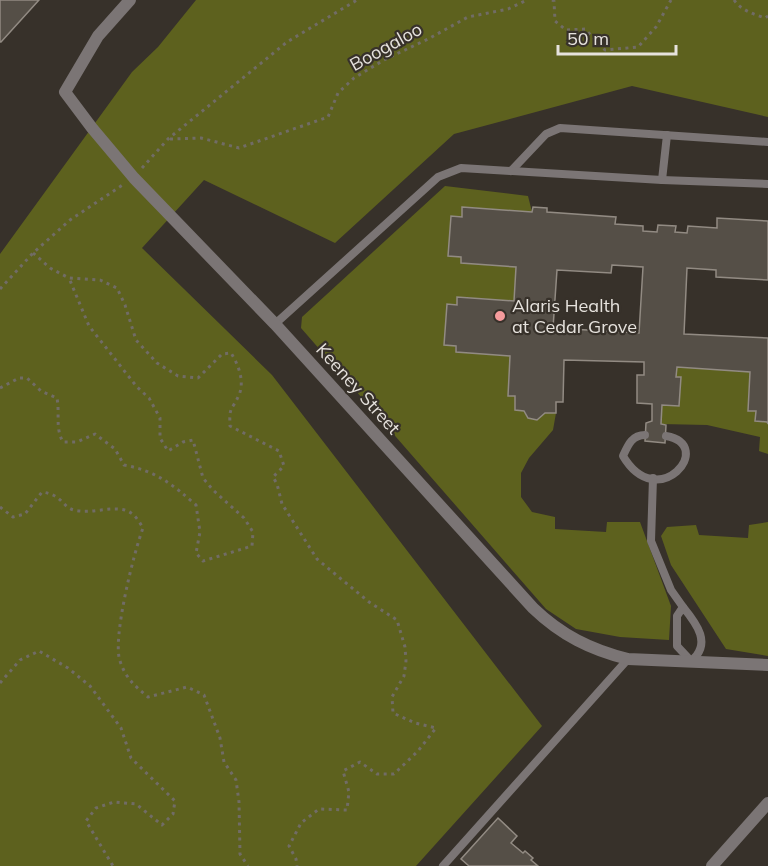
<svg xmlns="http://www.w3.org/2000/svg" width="768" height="866" font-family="Mulish,sans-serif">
  <rect width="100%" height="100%" fill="#37312a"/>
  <g fill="#5d611e">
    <polygon points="196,0 768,0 768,117 632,86 454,134 335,243 204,180 142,248 272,375 542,726 416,866 0,866 0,254 132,72 158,47"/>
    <polygon points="445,186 528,196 532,212 463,207 462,217 451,216 449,256 461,257 461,263 516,267 514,301 458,297 457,305 447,304 456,352 510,356 508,395 515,396 515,410 524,411 528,418 537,420 545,413 556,413 553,430 529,458 521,473 521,497 532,512 555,517 555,529 606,532 607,522 640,522 671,606 669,640 620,637 576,629 546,609 301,328 302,317"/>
    <polygon points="677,367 750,372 748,410 756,411 756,421 767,422 768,424 768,454 759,451 760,437 707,425 661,424 662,405 679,406 681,378 676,377"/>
    <polygon points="768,522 768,656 726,649 671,565 661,536 667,527 696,525 699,535 748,538 749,525"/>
  </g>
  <g fill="#554f47" stroke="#928b83" stroke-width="1.5" fill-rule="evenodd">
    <polygon points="0,0 39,0 1,42 0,42"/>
    <path d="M462,207L532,212L533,207L547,208V212L616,217L615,224L643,226V231L657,232L658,225L676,226L675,232L687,233L688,226L717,228V218L768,221V280L716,277V270L687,268L684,334L768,338V424L767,422L755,421L756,411H748L750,372L677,367L676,377H681L679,406L662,405L661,424L666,425L665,443L645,441L646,423L652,421V404L637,403V375H644V362L564,360L563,402H556V413H545L537,420L528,418L524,411L515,410V396H508L510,356L456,352V346L444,345L447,304L457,305V297L514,301L516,267L461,263V257L448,256L451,216L462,217ZM612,265L643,267L639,333L553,328L557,270L611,273Z"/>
    <polygon points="498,818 517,836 511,843 523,853 525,851 533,858 531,860 538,866 469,866 461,859"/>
  </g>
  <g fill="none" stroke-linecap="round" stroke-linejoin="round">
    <g stroke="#716c65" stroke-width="3" stroke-dasharray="3 4.5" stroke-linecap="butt">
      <polyline points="552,0 554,1 555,21 566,30 585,29 605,50 638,47 656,27 671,0"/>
      <path d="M734,0C741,10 753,14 765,18L768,16"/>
      <polyline points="170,139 201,138 239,148 328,117 338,93 354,78 384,60 430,38 468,17 508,9 527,0"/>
      <polyline points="142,168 168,139 287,42 357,0"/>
      <path d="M33,253L50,268L69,278L100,280L117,288L125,305L136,340L157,363L178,376L198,378L222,354L231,353C238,364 245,381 239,395C232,411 229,405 230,426L279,451L284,466L273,477L277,484L282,504L317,559L369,602L397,620L405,647L406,661L404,676L392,697L393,713L415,723L436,728L418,751L394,774H377L360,762L343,771L349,792L347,810L319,809L301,823L289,846L296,859L297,866"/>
      <polyline points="0,289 33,253 70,220 124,184"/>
      <path d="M0,388L19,378H27L41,391L57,398C60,414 55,428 63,442H77L95,434L115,449L124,465C156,471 172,484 196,505L200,532L196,553L203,561L252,546L253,532L244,518L213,490L203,478L193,440L183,442L168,451L160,438V418L149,398L137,387L89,326L69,278"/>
      <path d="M0,507L13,517L25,514L42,492C63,495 62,507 74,510C92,515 118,503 131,513C136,516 140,523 143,528C134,552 112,639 120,661C126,679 135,686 148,697L187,687L204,695L220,738L224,762L236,780L239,802L240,854L248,866"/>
      <polyline points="0,683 20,660 39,651 68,668 90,686 121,728 131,758 175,801 173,814 162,825 136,804 114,802 96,808 86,821 113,866"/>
    </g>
    <g stroke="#7b7575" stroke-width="8">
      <polyline points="511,171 546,134 560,128 768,142"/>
      <polyline points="662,180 667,135"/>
      <polyline points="275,324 438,177 461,168 662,180 768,184"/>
      <path d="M645,435C632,435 628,445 623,456C658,515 717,445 666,436"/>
      <polyline points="653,478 651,541 671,590 683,607"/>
      <path d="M683,607C697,624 712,644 691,661L677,646V616Z"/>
      <polyline points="443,866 628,659"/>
    </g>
    <path stroke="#7b7575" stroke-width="12" d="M130,0L98,36L65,92L92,128L134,178L275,324L533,608C561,635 591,650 628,659L768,665"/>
    <polyline stroke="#7b7575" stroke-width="12" points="712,866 768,803"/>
  </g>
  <circle fill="#f59b9c" stroke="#37312a" stroke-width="2" cx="500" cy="316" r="6"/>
  <g text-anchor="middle" stroke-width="4.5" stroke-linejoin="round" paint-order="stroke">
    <g font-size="18" fill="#e6e2dd" stroke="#37312a">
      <text transform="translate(386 47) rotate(-29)" y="6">Boogaloo</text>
      <text transform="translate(358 389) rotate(48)" y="6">Keeney Street</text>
    </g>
    <g font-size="18" fill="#e6e2dd" stroke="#37312a" text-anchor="start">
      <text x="512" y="312">Alaris Health<tspan x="512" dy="21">at Cedar Grove</tspan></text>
    </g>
  </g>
  <path d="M558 45v9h118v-9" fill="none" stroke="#e6e2dd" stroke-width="3"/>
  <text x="567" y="45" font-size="18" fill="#e6e2dd" stroke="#37312a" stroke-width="4.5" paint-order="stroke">50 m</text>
</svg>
